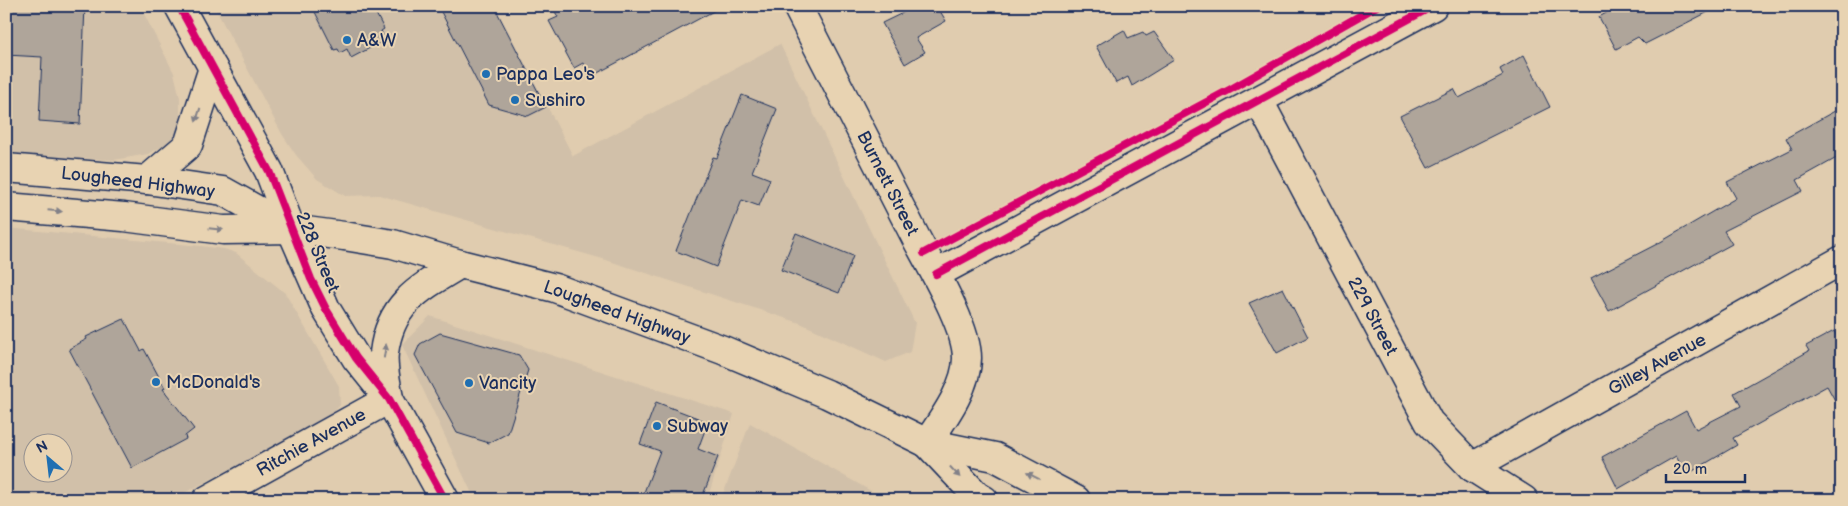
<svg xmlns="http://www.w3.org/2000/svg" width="1848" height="506" font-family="'Balsamiq Sans',sans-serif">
  <rect width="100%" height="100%" fill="#e0ccaf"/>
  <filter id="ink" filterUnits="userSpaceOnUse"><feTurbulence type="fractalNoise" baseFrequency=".02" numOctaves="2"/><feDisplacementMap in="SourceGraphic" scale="10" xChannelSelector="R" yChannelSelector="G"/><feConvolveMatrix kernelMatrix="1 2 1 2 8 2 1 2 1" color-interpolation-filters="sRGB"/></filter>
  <g filter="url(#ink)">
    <g fill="#d1c0a9" fill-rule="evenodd">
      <polygon points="6,6 140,6 174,73 180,98 180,127 169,143 148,154 114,160 6,155"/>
      <polygon points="214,6 495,6 573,156 780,44 915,323 910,352 886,362 800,323 603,259 379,195 345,196 317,179 296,155 282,134"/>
      <path d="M6,228L201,246L224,249L236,253L285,293L339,386L340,405L329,417L171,500H6ZM32,444H62V474H32Z"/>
      <polygon points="430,316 734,414 707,500 475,500 402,345"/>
      <polygon points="750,423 887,500 721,500"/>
    </g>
    <g fill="#afa59a" stroke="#1b2f5e">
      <polygon points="6,6 85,6 80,124 39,121 42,57 6,55"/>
      <polygon points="312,6 372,6 384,29 381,31 385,40 351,58 347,49 340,53 338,49 334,50"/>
      <polygon points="438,6 494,6 546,107 528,116 489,105"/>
      <polygon points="552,6 723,6 590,77 583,63 574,68 549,21 558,17"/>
      <polygon points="917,6 937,6 946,21 916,38 925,52 905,64 882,23"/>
      <polygon points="1619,6 1720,6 1645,44 1638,37 1616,49 1599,17"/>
      <polygon points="1124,30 1128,38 1143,32 1146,36 1154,32 1174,60 1132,86 1128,77 1116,83 1096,46"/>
      <polygon points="1524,55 1550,107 1428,168 1400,116 1454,89 1459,98 1503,75 1500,69"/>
      <polygon points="742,95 777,109 752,172 770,179 759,206 742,200 716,267 676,251 713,157 717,158"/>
      <polygon points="1842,107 1842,155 1797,180 1803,191 1724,231 1732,244 1609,311 1591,278 1657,244 1736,198 1727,182 1792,149 1786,138"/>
      <polygon points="796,233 853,256 839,293 781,270"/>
      <polygon points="1283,288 1308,337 1277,353 1249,303"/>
      <polygon points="124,319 141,351 144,349 165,388 163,389 194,429 185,436 186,439 132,468 69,349 87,339 86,337"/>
      <polygon points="1834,331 1842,346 1842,413 1827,386 1733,438 1737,445 1686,475 1676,456 1618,489 1602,457 1686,411 1696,429 1741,406 1734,393 1809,351 1806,346"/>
      <polygon points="440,333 519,355 528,370 508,433 489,443 457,433 415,355 420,344"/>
      <polygon points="656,402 708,422 698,449 718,457 701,500 641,500 660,451 640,444"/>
    </g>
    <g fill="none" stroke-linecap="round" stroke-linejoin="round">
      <g stroke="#1b2f5e" stroke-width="31">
        <g id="minor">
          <path d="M797,6C837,83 876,160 915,236C930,265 967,326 967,358C967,387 943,419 927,443"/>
          <polyline points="1259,101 1429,422 1472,467 1524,500"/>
          <polyline points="291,229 326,309 356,358 389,399 445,500"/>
          <polyline points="936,274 1433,6"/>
          <polyline points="1472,467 1842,260"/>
          <polyline points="207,500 389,399"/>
        </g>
      </g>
      <g stroke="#1b2f5e" stroke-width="31">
        <polyline id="tertiary" points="179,6 269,171 291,229"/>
      </g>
      <g stroke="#1b2f5e" stroke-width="31">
        <g id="primary">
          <polyline points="6,168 147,180 223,191 289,228"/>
          <polyline points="147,180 188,145 213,68"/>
          <polyline points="6,207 124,217 223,230 291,229 344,236 393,244 460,264 555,288 723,350 827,394 927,443 995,457 1076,500"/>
          <path d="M389,399C387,385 382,367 384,353C390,303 420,288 460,264"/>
          <polyline points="927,443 977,496 984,500"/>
        </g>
      </g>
      <use href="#minor" stroke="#e8d3b2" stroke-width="28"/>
      <use href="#tertiary" stroke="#e8d3b2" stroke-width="28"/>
      <use href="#primary" stroke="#e8d3b2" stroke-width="28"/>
      <g stroke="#e8d3b2" stroke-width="11">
        <g id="cycleway">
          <polyline points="179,6 269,171 311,279 326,309 356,358 389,399 445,500"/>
          <polyline points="924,253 1231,89 1377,6"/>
          <polyline points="936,274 1433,6"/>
        </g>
      </g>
      <use href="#cycleway" stroke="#d6006c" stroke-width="8"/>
    </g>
    <defs><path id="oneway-solid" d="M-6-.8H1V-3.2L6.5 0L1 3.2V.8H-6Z" transform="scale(1.25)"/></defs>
    <g fill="#828188">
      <use href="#oneway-solid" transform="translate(198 115) rotate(108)"/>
      <use href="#oneway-solid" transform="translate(55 211) rotate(5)"/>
      <use href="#oneway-solid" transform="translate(216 229) rotate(6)"/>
      <use href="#oneway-solid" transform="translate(385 351) rotate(-81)"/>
      <use href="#oneway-solid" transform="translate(955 472) rotate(47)"/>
      <use href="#oneway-solid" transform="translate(1033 476) rotate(-153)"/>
    </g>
  </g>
  <g fill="#1f6fb2" stroke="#e8d3b2" stroke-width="2">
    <circle cx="347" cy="40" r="5"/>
    <circle cx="486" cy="74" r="5"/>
    <circle cx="515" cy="100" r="5"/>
    <circle cx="156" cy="382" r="5"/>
    <circle cx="469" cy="383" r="5"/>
    <circle cx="657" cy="426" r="5"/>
  </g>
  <g text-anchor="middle" stroke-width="4" stroke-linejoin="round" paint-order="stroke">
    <g font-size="18" fill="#1b2f5e" stroke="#e8d3b2" text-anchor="start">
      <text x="357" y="46">A&amp;W</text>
      <text x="496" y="80">Pappa Leo's</text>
      <text x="525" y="106">Sushiro</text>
      <text x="166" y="388">McDonald's</text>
      <text x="479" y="389">Vancity</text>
      <text x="667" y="432">Subway</text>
    </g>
    <g font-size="18" fill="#1b2f5e" stroke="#e8d3b2">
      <text transform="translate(138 182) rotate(7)" y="6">Lougheed Highway</text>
      <text transform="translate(888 183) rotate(63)" y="6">Burnett Street</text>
      <text transform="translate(318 252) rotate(67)" y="6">228 Street</text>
      <text transform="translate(617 312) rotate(20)" y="6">Lougheed Highway</text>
      <text transform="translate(1373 316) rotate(62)" y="6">229 Street</text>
      <text transform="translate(1657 364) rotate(-29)" y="6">Gilley Avenue</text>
      <text transform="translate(311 442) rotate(-29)" y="6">Ritchie Avenue</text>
    </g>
  </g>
  <rect width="1848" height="506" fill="none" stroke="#e8d3b2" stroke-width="25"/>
  <rect x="12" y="12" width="1823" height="481" fill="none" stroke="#1b2f5e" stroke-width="2" filter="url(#ink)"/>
  <g transform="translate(48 458) rotate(332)"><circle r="24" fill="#e8d3b2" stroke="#969190"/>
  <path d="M0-4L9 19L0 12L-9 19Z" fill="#1f6fb2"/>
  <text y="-8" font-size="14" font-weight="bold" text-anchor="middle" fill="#1b2f5e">N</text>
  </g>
  <path d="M1666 474v8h79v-8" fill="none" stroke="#1b2f5e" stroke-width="2.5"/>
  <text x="1673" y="474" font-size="15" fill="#1b2f5e" stroke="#e8d3b2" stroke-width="4" paint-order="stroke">20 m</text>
</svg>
